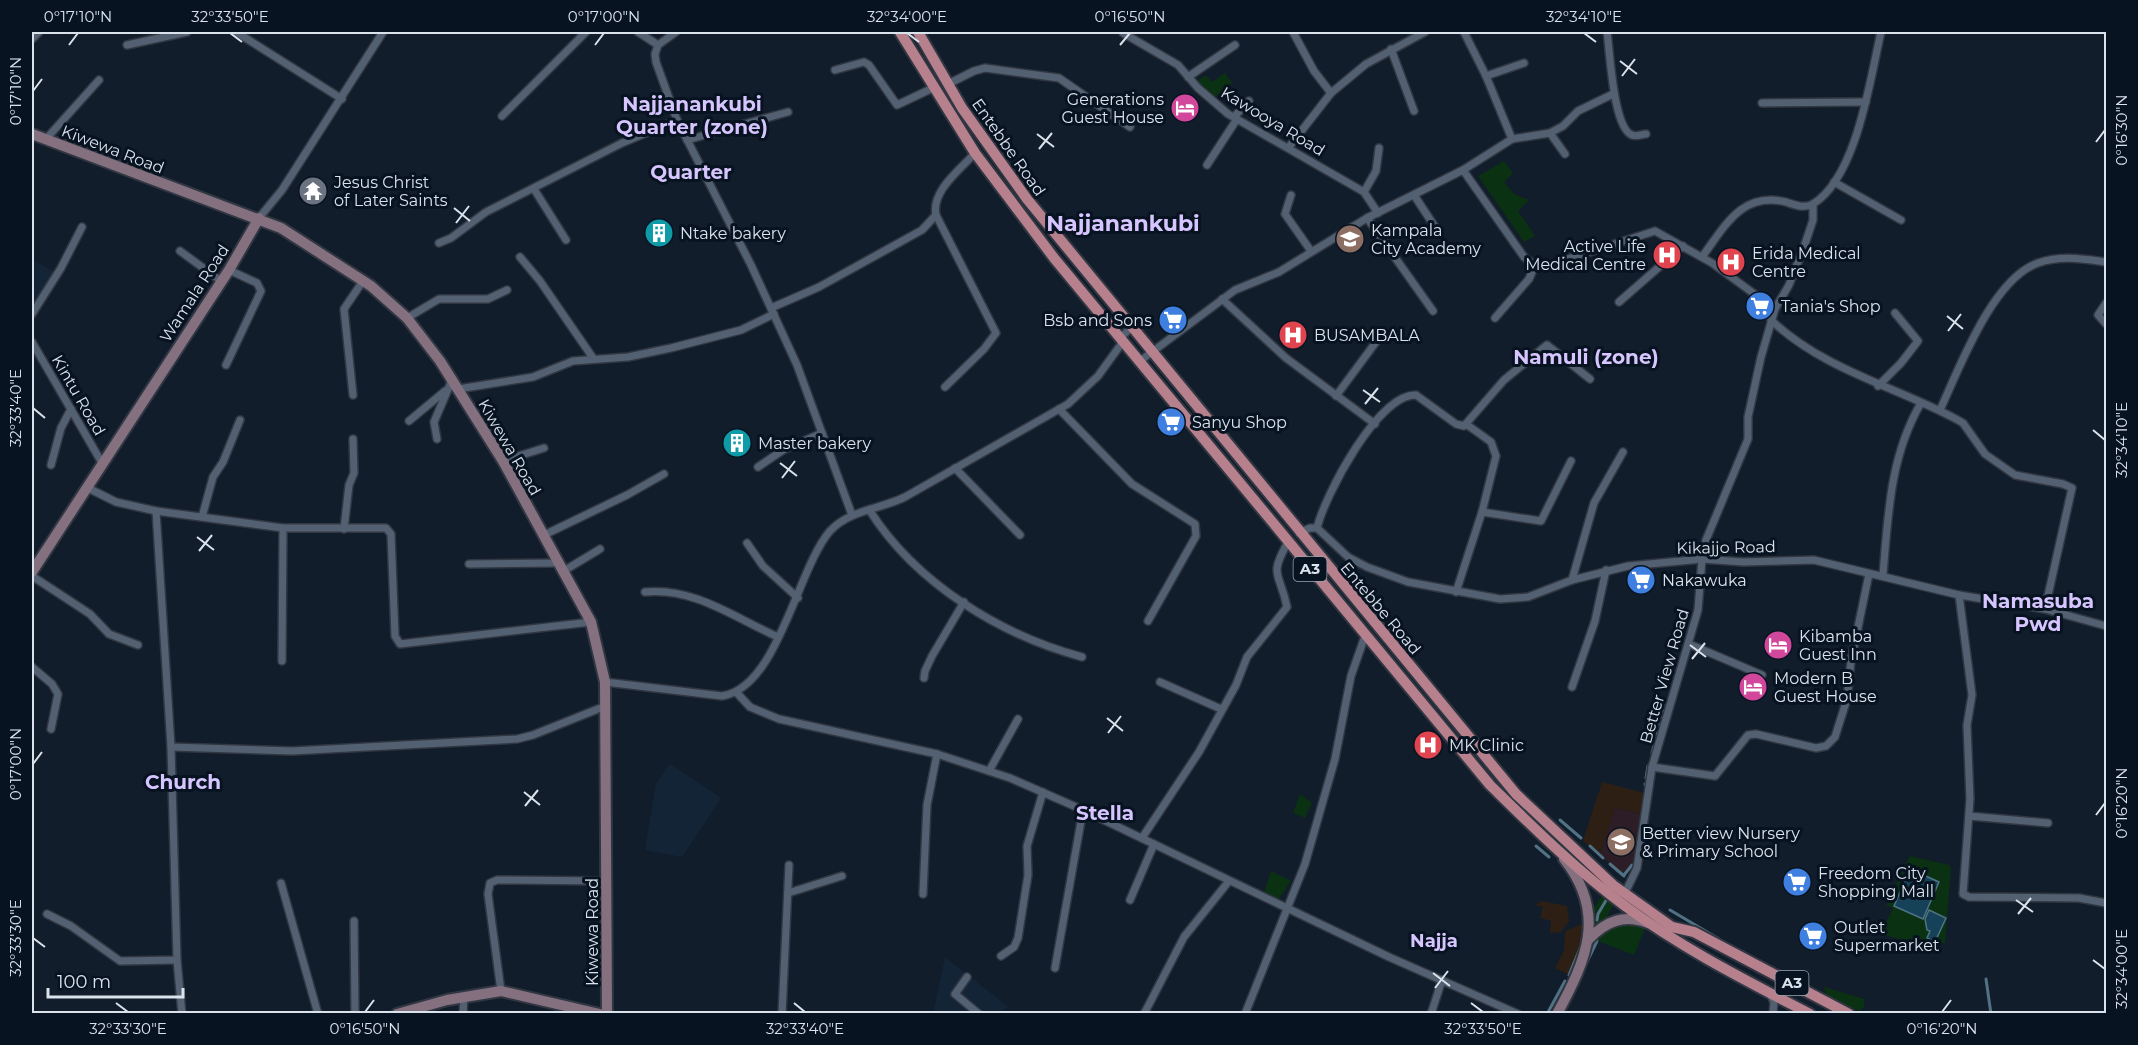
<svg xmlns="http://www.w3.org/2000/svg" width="2138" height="1045" font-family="Montserrat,sans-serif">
  <rect width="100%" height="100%" fill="#111d2a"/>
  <g fill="#2e1f14">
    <polygon points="1602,782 1648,794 1644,815 1615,808 1600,855 1583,841"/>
    <polygon points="1542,901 1567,906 1569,921 1561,932 1550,933 1551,921 1540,918 1543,907 1535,905"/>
    <polygon points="1584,923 1582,942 1568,974 1555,968 1564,951 1565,931"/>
  </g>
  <g fill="#142437">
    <polygon points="32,259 56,273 32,307"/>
    <polygon points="670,764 721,798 682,857 645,850 656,784"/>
    <polygon points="945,957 1008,1007 999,1013 933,1014"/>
  </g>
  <polygon fill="#2d1d26" points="1615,808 1644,815 1632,866 1623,875 1600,855"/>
  <g fill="#0b3113">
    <polygon points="1225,73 1232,83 1214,98 1197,81 1206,75 1212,82"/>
    <polygon points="1504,161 1513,173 1504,182 1514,194 1529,200 1518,211 1535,236 1524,242 1478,176"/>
    <polygon points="1300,794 1312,803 1305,818 1293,813"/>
    <polygon points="1910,856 1949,865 1951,868 1945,943 1922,945 1881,934 1893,908 1886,905"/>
    <polygon points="1271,871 1291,881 1278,900 1264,893"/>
    <polygon points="1603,894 1614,903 1605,921 1594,925 1593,909"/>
    <polygon points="1629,923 1646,926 1634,955 1593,939 1610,926"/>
    <polygon points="1824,987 1864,999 1864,1007 1859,1011 1826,996"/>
  </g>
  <g fill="#154258" stroke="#507284" stroke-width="1.5">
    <polygon points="1910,869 1939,882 1923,919 1894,906"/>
    <polygon points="1929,910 1946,918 1935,942 1927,938 1930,931 1927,930 1925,919"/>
  </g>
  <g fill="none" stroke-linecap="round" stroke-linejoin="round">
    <g stroke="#507284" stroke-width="3">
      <polyline points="1652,753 1665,706"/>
      <polyline points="1646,778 1648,766"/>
      <polyline points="1645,784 1647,794"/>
      <polyline points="1560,820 1581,838"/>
      <polyline points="1536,846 1549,857"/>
      <polyline points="1590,846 1603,858"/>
      <polyline points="1610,864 1624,876"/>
      <polyline points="1624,875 1632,865"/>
      <polyline points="1670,910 1719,939"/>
      <polyline points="1597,920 1598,914 1608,897"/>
      <polyline points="1586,964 1597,941"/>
      <polyline points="1569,975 1581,946"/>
      <polyline points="1986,979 1991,1014"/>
      <polyline points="1547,1014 1565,981"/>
    </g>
    <g stroke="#313742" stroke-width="10">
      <g id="street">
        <polyline points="236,32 342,99"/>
        <polyline points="638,32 658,45 655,54 656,62 677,120 751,265 797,365 852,515"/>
        <polyline points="1293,32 1314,71 1331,93"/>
        <polyline points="1464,32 1486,76 1512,139"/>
        <path d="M1607,32C1610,51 1613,128 1632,135C1636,137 1642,134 1646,134"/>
        <polyline points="1123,33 1178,65 1198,88 1228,114 1364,192 1378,213"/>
        <polyline points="32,39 39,32"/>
        <polyline points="127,45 187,32"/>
        <polyline points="658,45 676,32"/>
        <polyline points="1391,49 1414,111"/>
        <polyline points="835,70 864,62 869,65 897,105 933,88"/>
        <polyline points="1486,76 1524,63"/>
        <polyline points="1188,77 1235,45"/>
        <polyline points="948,84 974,71 985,68 1059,78 1130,127"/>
        <polyline points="1762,103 1866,102"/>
        <polyline points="502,116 586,32"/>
        <polyline points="1234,117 1249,101"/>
        <polyline points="1550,133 1563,126 1578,111 1613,94"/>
        <polyline points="46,139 99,80"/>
        <polyline points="687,140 788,112"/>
        <polyline points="1289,147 1331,93 1366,64 1425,32"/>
        <polyline points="1207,165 1237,119"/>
        <polyline points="1463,170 1524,257 1535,265 1549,265 1655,231 1712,263 1775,309"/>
        <polyline points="1834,182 1901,220"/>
        <polyline points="534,189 566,240"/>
        <polyline points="1364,192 1376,171 1379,148"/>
        <polyline points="1291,195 1285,214 1311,251"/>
        <polyline points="1414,195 1435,227"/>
        <polyline points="259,218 282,190 383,32"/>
        <polyline points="1367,218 1433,311"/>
        <polyline points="439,243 451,238 486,212 622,143 677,120"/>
        <polyline points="180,251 221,281"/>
        <polyline points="520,257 540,281 593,358"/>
        <path d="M1702,257C1725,226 1742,191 1786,202C1795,205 1804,209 1813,204"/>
        <polyline points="1222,299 1286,358 1375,424"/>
        <polyline points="1619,302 1683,246"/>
        <polyline points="2106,303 2098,315 2106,324"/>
        <polyline points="771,308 819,287 922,230 936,215"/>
        <polyline points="32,314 61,268 82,227"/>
        <polyline points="407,318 439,299 488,299 507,290"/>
        <polyline points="1495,318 1529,279 1535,265"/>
        <path d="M1771,320C1824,370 1894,386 1956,419L1963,423L1985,454L2015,475L2063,484L2072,488L2045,609"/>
        <polyline points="32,342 102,463"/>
        <polyline points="1140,361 1235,290 1279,272 1367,218 1463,170 1512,139 1550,133 1565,154"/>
        <polyline points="226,365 261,291 257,283 229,270"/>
        <polyline points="1878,386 1901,363 1918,341 1895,313"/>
        <path d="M945,387L984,349L996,333L936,215C931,191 960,170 975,153"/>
        <polyline points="458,389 533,377 573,361 628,357 671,348 741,330 774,314"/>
        <polyline points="353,395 344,309 363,281"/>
        <polyline points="1336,396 1376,342"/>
        <polyline points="1059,409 1132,484 1195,524 1196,536 1148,621"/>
        <path d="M1940,410C1959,369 1992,279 2038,263C2060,255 2084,259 2106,262"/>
        <polyline points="409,421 445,391"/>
        <polyline points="437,439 434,422 452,380"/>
        <polyline points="503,461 544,448"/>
        <polyline points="51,465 61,428 71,409"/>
        <polyline points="758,467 783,450 822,433"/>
        <polyline points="955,468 1020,535"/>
        <polyline points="86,487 116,502 156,511 283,528 386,528 391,534 395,636 400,644 591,622"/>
        <path d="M870,511C916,583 1000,635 1082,657"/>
        <polyline points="1482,512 1541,521 1571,461"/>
        <polyline points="202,517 213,477 223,462 240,420"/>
        <path d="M1317,528C1325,495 1378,394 1416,395L1456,424L1464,426L1504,380L1547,345L1590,379"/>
        <polyline points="344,529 349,485 354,473 353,439"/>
        <polyline points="1299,533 1310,528 1317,528 1348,557 1367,567 1408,582 1500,599 1528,597 1572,580 1628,566 1702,559 1743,562 1814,560 1959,595 2045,609 2106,626"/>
        <polyline points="544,535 627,495 664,474"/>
        <polyline points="747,543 763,566 798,598"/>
        <polyline points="469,564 558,563"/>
        <polyline points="562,572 600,549"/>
        <path d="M1883,575C1888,515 1890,456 1921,403"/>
        <polyline points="32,576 90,614 109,634 138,645"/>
        <polyline points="1572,580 1594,503 1623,452"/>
        <path d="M645,592C694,587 735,618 778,637"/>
        <polyline points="1456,592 1482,512 1496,456 1491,442 1466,424"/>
        <polyline points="1959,595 1972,695 1967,725 1970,799 1963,894 1969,897 2079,898 2106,903"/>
        <polyline points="1689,644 1762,675"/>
        <polyline points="282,661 283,528"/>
        <polyline points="32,667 52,684 58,694 51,729"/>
        <polyline points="924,678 925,671 932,656 964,602"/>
        <path d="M605,682L722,696C778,688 797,569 830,531C849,510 881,509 905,497L1068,404L1098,376L1122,343L1120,338L1132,327"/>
        <polyline points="1160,682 1221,709"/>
        <polyline points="1572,687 1595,621 1606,570"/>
        <polyline points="737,693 750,707 779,719 937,754 1010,778 1083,810 1389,957 1518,1014"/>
        <polyline points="171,747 292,751 517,739 533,735 603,707"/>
        <polyline points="1652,767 1715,776 1748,735 1756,734 1816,748 1826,746 1835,737 1847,699 1851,661 1869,574"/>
        <polyline points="989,771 1018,719"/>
        <polyline points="1969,816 2048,823"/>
        <path d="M1142,838L1199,752L1236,685L1247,657L1287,607C1280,572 1268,577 1288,542"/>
        <polyline points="281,883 318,1014"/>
        <polyline points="788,893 842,876"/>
        <path d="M1625,893L1637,868L1652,767L1698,610L1702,559L1706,540L1748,439V417L1761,357L1775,309L1789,285L1804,247L1813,220V204C1857,177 1870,79 1881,32"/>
        <polyline points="923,894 927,805 937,754"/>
        <polyline points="1130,900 1154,844"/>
        <polyline points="47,914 71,926 120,961 177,960 171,747 156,511"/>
        <polyline points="354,921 355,1014"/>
        <polyline points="1001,956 1014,947 1018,938 1028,875 1027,846 1043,792"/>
        <polyline points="177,960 182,1014"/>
        <polyline points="1055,968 1083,810"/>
        <polyline points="967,977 955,994 979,1014"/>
        <polyline points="501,991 488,894 490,883 497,880 607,881"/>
        <polyline points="1770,994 1774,1002 1773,1014"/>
        <polyline points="463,1014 464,996"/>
        <polyline points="782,1014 789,865"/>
        <polyline points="1144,1014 1184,937 1229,881"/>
        <polyline points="1245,1014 1305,864 1335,759 1351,676 1365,636"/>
        <polyline points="1431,1014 1442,980"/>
      </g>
    </g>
    <g stroke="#313742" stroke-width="14">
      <g id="secondary">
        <polyline points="32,134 281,228 371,286 407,318 440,361 503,461 591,622 605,682 607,1014"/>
        <polyline points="32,572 229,270 259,218"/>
        <path d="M1589,939C1606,921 1624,914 1648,923"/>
        <polyline points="397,1014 447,1000 501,991 600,1014"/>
        <path d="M1557,1014C1587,959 1607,913 1564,859"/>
      </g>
    </g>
    <g stroke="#313742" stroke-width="14">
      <g id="primary">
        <path d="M900,32L975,153L1054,258L1490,785C1533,827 1576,870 1625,906C1683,949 1747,981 1810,1014"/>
        <polyline points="918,32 962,108 1027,199 1516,794 1613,885 1672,927 1694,932 1849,1014"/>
      </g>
    </g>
    <use href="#street" stroke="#526071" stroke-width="7"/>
    <use href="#secondary" stroke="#84707f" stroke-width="10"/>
    <use href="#primary" stroke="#b6818d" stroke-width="10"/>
  </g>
  <path fill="none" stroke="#dae2ec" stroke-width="2" d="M230,33L242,42M907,33L919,42M1584,33L1596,42M69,45L78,33M595,45L604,33M1120,45L1130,33M1620,61L1637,74M1622,76L1635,59M33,91L42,79M1037,134L1054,147M2096,142L2105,130M1039,149L1052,133M454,208L470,221M456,223L469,206M1947,316L1963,329M1948,331L1961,314M1363,390L1380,402M1365,404L1378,388M33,408L45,418M2093,430L2105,440M780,463L797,476M782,478L795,461M197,537L214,550M199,551L212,535M1690,645L1706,657M1692,659L1705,643M1107,718L1123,731M1108,733L1121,716M33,764L42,752M524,792L540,805M525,806L538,790M2096,815L2105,803M2016,900L2033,912M2018,914L2031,898M33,938L45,947M2093,960L2105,969M1433,973L1450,986M1435,988L1448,971M116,1003L128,1012M794,1003L805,1012M1471,1003L1483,1012M365,1012L374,1000M1942,1012L1951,1000"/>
  <defs>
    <g id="hotel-disc" transform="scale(1.5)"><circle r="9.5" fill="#d1479c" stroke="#081321"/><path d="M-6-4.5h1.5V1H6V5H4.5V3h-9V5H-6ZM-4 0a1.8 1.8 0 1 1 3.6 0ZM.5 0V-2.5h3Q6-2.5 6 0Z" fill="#fff"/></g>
    <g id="temple-disc" transform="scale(1.5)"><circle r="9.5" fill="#6b7280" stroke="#081321"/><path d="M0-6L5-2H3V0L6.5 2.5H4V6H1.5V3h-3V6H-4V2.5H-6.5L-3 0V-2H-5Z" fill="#fff"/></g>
    <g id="building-disc" transform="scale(1.5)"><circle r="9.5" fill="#0f9aa8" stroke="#081321"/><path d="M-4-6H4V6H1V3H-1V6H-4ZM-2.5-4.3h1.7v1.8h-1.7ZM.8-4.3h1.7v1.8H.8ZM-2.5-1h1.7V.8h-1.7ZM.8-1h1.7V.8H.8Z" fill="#fff"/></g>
    <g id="school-disc" transform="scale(1.5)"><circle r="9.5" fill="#8d6e63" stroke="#081321"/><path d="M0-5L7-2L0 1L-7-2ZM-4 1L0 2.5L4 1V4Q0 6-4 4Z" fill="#fff"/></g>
    <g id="hospital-disc" transform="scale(1.5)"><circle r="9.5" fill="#e0444e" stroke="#081321"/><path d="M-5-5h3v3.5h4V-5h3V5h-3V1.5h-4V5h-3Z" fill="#fff"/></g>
    <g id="supermarket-disc" transform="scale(1.5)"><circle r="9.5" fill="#3f7fe0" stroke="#081321"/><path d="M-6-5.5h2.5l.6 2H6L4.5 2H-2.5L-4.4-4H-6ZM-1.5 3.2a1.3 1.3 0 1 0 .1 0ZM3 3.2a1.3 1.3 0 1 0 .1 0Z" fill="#fff"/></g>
  </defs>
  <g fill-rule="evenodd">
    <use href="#hotel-disc" x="1185" y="108"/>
    <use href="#temple-disc" x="313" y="191"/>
    <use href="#building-disc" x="659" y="233"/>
    <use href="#school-disc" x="1350" y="239"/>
    <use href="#hospital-disc" x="1667" y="255"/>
    <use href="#hospital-disc" x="1731" y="262"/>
    <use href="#supermarket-disc" x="1760" y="306"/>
    <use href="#supermarket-disc" x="1173" y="320"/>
    <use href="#hospital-disc" x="1293" y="335"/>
    <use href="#supermarket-disc" x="1171" y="422"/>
    <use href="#building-disc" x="737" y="443"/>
    <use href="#supermarket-disc" x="1641" y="580"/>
    <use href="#hotel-disc" x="1778" y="645"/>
    <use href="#hotel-disc" x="1753" y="687"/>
    <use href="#hospital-disc" x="1428" y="745"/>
    <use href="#school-disc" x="1621" y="842"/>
    <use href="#supermarket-disc" x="1797" y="882"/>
    <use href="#supermarket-disc" x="1813" y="936"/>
  </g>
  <g text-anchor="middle" stroke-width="6" stroke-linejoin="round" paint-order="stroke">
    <g fill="#081321" stroke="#9ba4af" stroke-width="1.5">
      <rect x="1293.5" y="557" width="33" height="24" rx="4.5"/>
      <rect x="1775.5" y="971" width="33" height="24" rx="4.5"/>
    </g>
    <g font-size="15" font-weight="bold" fill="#dae2ec">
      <text x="1310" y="574">A3</text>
      <text x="1792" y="988">A3</text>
    </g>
    <g font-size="16" fill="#dae2ec" stroke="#081321" text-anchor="start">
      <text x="1164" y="105" text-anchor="end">Generations<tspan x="1164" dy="18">Guest House</tspan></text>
      <text x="334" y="188">Jesus Christ<tspan x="334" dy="18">of Later Saints</tspan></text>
      <text x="1371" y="236">Kampala<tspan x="1371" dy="18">City Academy</tspan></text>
      <text x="680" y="239">Ntake bakery</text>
      <text x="1646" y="252" text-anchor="end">Active Life<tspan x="1646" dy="18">Medical Centre</tspan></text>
      <text x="1752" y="259">Erida Medical<tspan x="1752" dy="18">Centre</tspan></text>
      <text x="1781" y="312">Tania's Shop</text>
      <text x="1152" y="326" text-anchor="end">Bsb and Sons</text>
      <text x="1314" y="341">BUSAMBALA</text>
      <text x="1192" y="428">Sanyu Shop</text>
      <text x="758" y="449">Master bakery</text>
      <text x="1662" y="586">Nakawuka</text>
      <text x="1799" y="642">Kibamba<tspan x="1799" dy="18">Guest Inn</tspan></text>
      <text x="1774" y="684">Modern B<tspan x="1774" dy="18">Guest House</tspan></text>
      <text x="1449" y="751">MK Clinic</text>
      <text x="1642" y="839">Better view Nursery<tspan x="1642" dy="18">&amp; Primary School</tspan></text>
      <text x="1818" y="879">Freedom City<tspan x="1818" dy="18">Shopping Mall</tspan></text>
      <text x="1834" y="933">Outlet<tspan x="1834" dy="18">Supermarket</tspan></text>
    </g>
    <g font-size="16" fill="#dae2ec" stroke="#081321">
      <text transform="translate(1273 121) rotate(31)" y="6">Kawooya Road</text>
      <text transform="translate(1009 147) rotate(55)" y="6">Entebbe Road</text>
      <text transform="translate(113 149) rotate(21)" y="6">Kiwewa Road</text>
      <text transform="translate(194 293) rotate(-57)" y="6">Wamala Road</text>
      <text transform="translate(79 395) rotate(60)" y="6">Kintu Road</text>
      <text transform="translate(510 447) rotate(60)" y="6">Kiwewa Road</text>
      <text transform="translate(1726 547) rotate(-1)" y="6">Kikajjo Road</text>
      <text transform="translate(1381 608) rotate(50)" y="6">Entebbe Road</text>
      <text transform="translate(1664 676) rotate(-74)" y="6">Better View Road</text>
      <text transform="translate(592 932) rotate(-90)" y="6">Kiwewa Road</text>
    </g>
    <g font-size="18" font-weight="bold" fill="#d6c5fe" stroke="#081321">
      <text x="1434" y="947">Najja</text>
    </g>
    <g font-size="20" font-weight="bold" fill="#d6c5fe" stroke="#081321">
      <text x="692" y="111">Najjanankubi<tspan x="692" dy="23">Quarter (zone)</tspan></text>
      <text x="691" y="179">Quarter</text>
      <text x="1586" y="364">Namuli (zone)</text>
      <text x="2038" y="608">Namasuba<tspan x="2038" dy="23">Pwd</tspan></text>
      <text x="183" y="789">Church</text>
      <text x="1105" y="820">Stella</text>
    </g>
    <g font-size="22" font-weight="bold" fill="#d6c5fe" stroke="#081321">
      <text x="1123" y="231">Najjanankubi</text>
    </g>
  </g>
  <rect width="2138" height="1045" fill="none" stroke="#081321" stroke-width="66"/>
  <path d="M48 988v9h135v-9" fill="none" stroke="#dae2ec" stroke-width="3"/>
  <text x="57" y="988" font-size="18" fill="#dae2ec" stroke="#081321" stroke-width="4.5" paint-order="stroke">100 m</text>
  <rect x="33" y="33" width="2072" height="979" fill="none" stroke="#dae2ec" stroke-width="2"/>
  <g font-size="15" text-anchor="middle" fill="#dae2ec">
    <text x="78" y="22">0°17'10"N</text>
    <text x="230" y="22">32°33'50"E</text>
    <text x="604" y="22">0°17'00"N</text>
    <text x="907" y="22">32°34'00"E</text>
    <text x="1130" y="22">0°16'50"N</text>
    <text x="1584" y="22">32°34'10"E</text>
    <text transform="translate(16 91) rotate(-90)" y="5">0°17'10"N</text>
    <text transform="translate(2122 130) rotate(-90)" y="5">0°16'30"N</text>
    <text transform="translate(16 408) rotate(-90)" y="5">32°33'40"E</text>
    <text transform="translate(2122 440) rotate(-90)" y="5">32°34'10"E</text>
    <text transform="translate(16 764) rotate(-90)" y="5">0°17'00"N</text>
    <text transform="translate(2122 803) rotate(-90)" y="5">0°16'20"N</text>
    <text transform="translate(16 938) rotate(-90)" y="5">32°33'30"E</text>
    <text transform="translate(2122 969) rotate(-90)" y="5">32°34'00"E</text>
    <text x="128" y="1034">32°33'30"E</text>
    <text x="365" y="1034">0°16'50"N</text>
    <text x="805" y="1034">32°33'40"E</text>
    <text x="1483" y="1034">32°33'50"E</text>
    <text x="1942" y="1034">0°16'20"N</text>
  </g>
</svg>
